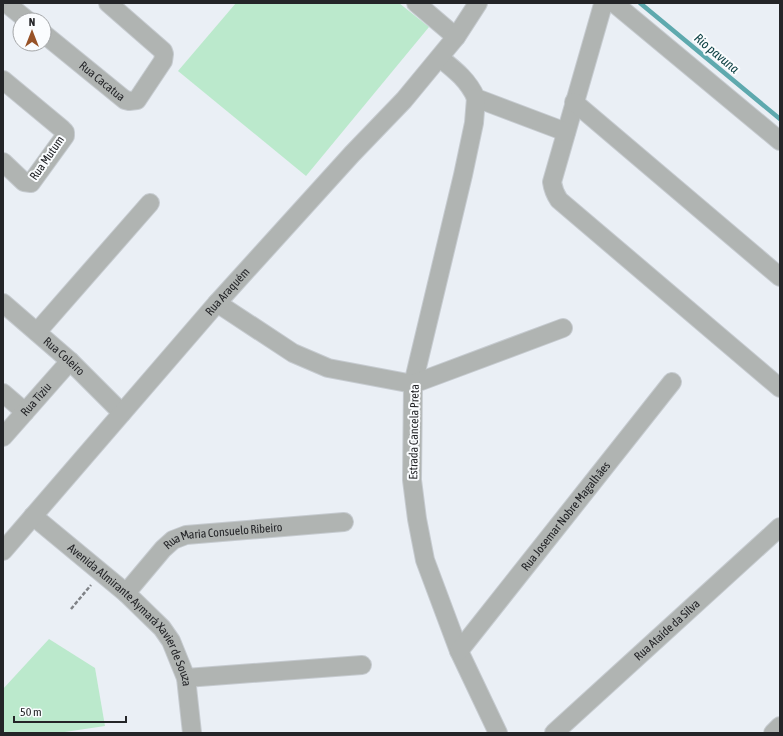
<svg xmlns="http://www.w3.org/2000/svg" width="783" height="736" font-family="'Asap Condensed',sans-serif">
  <rect width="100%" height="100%" fill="#eaeff5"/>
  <g fill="#bbe9cc">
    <polygon points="236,3 399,3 429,27 306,176 178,71"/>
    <polygon points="49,639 95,668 105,726 58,733 3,733 3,689"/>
  </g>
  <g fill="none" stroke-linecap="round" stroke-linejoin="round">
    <polyline stroke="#5ea9ae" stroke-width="4.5" points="640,3 780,119"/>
    <g stroke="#c6cbd0" stroke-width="20">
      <g id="minor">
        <polyline points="6,3 27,20"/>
        <polyline points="416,3 456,37"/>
        <path d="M605,3L602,8L552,182C553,189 555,194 559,200L780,388"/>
        <polyline points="614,3 780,141"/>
        <path id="s1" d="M44,34L125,100L129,101L137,100L163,61L164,54L163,51L108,3"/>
        <path d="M440,58C455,70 468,80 476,98L566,132"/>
        <polyline points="3,80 62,129 65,132 65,136 31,183 24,182 3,162"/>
        <polyline points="476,98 474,123 463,175 413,384 412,480 417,519 425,560 459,651 498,733"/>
        <polyline points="574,102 780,277"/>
        <path id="s2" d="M3,303L70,361L122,413"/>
        <polyline points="217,303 293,353 328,368 413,384 563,328"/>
        <polyline points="37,332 150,203"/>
        <polyline points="3,393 25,412"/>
        <path id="s3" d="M3,437L70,361"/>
        <path id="s4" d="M33,516L126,593L162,628L171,641L186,678L192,733"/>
        <path id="s5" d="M3,551L217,303L352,154L404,100L456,37L478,3"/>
        <path id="s6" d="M126,593L163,549L173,540L186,535L344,522"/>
        <path id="s7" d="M459,651L672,382"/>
        <polyline points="186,678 362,665"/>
        <path id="s8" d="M554,733L780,527"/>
        <polyline points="773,733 780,726"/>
      </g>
    </g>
    <polyline stroke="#7f8286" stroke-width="2.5" stroke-dasharray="4 2" stroke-linecap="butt" points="71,609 91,585"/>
    <use href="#minor" stroke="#b0b4b2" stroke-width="18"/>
  </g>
  <g text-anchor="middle" stroke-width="4" stroke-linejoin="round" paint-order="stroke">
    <g font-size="12" fill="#242528" stroke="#fafcfe">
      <text dy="4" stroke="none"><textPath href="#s1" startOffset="75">Rua Cacatua</textPath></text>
      <text transform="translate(47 158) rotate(-55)" y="4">Rua Mutum</text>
      <text dy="4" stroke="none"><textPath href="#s5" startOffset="343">Rua Araquém</textPath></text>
      <text dy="4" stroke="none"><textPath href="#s2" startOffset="81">Rua Coleiro</textPath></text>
      <text dy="4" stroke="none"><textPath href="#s3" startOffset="50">Rua Tiziu</textPath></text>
      <text transform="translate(414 432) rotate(-89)" y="4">Estrada Cancela Preta</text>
      <text dy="4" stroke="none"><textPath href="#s7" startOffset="172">Rua Josemar Nobre Magalhães</textPath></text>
      <text dy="4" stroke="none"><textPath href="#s6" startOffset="121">Rua Maria Consuelo Ribeiro</textPath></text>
      <text dy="4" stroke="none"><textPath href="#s4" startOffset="141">Avenida Almirante Aymará Xavier de Souza</textPath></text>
      <text dy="4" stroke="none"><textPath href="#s8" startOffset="153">Rua Ataíde da Silva</textPath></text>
    </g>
    <g font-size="13" font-style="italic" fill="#073c3f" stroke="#fafcfe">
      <text transform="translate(717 53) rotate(40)" y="5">Rio pavuna</text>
    </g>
  </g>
  <rect width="783" height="736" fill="none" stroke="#242528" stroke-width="8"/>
  <g transform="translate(32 32)"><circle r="19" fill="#fafcfe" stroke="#a4a6a8"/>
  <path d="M0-3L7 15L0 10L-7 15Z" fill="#975227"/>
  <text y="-6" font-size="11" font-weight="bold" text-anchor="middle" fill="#242528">N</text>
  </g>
  <path d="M14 716v6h112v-6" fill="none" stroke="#242528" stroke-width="2"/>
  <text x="20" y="716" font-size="12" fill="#242528" stroke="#fafcfe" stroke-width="3" paint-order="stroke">50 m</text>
</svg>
